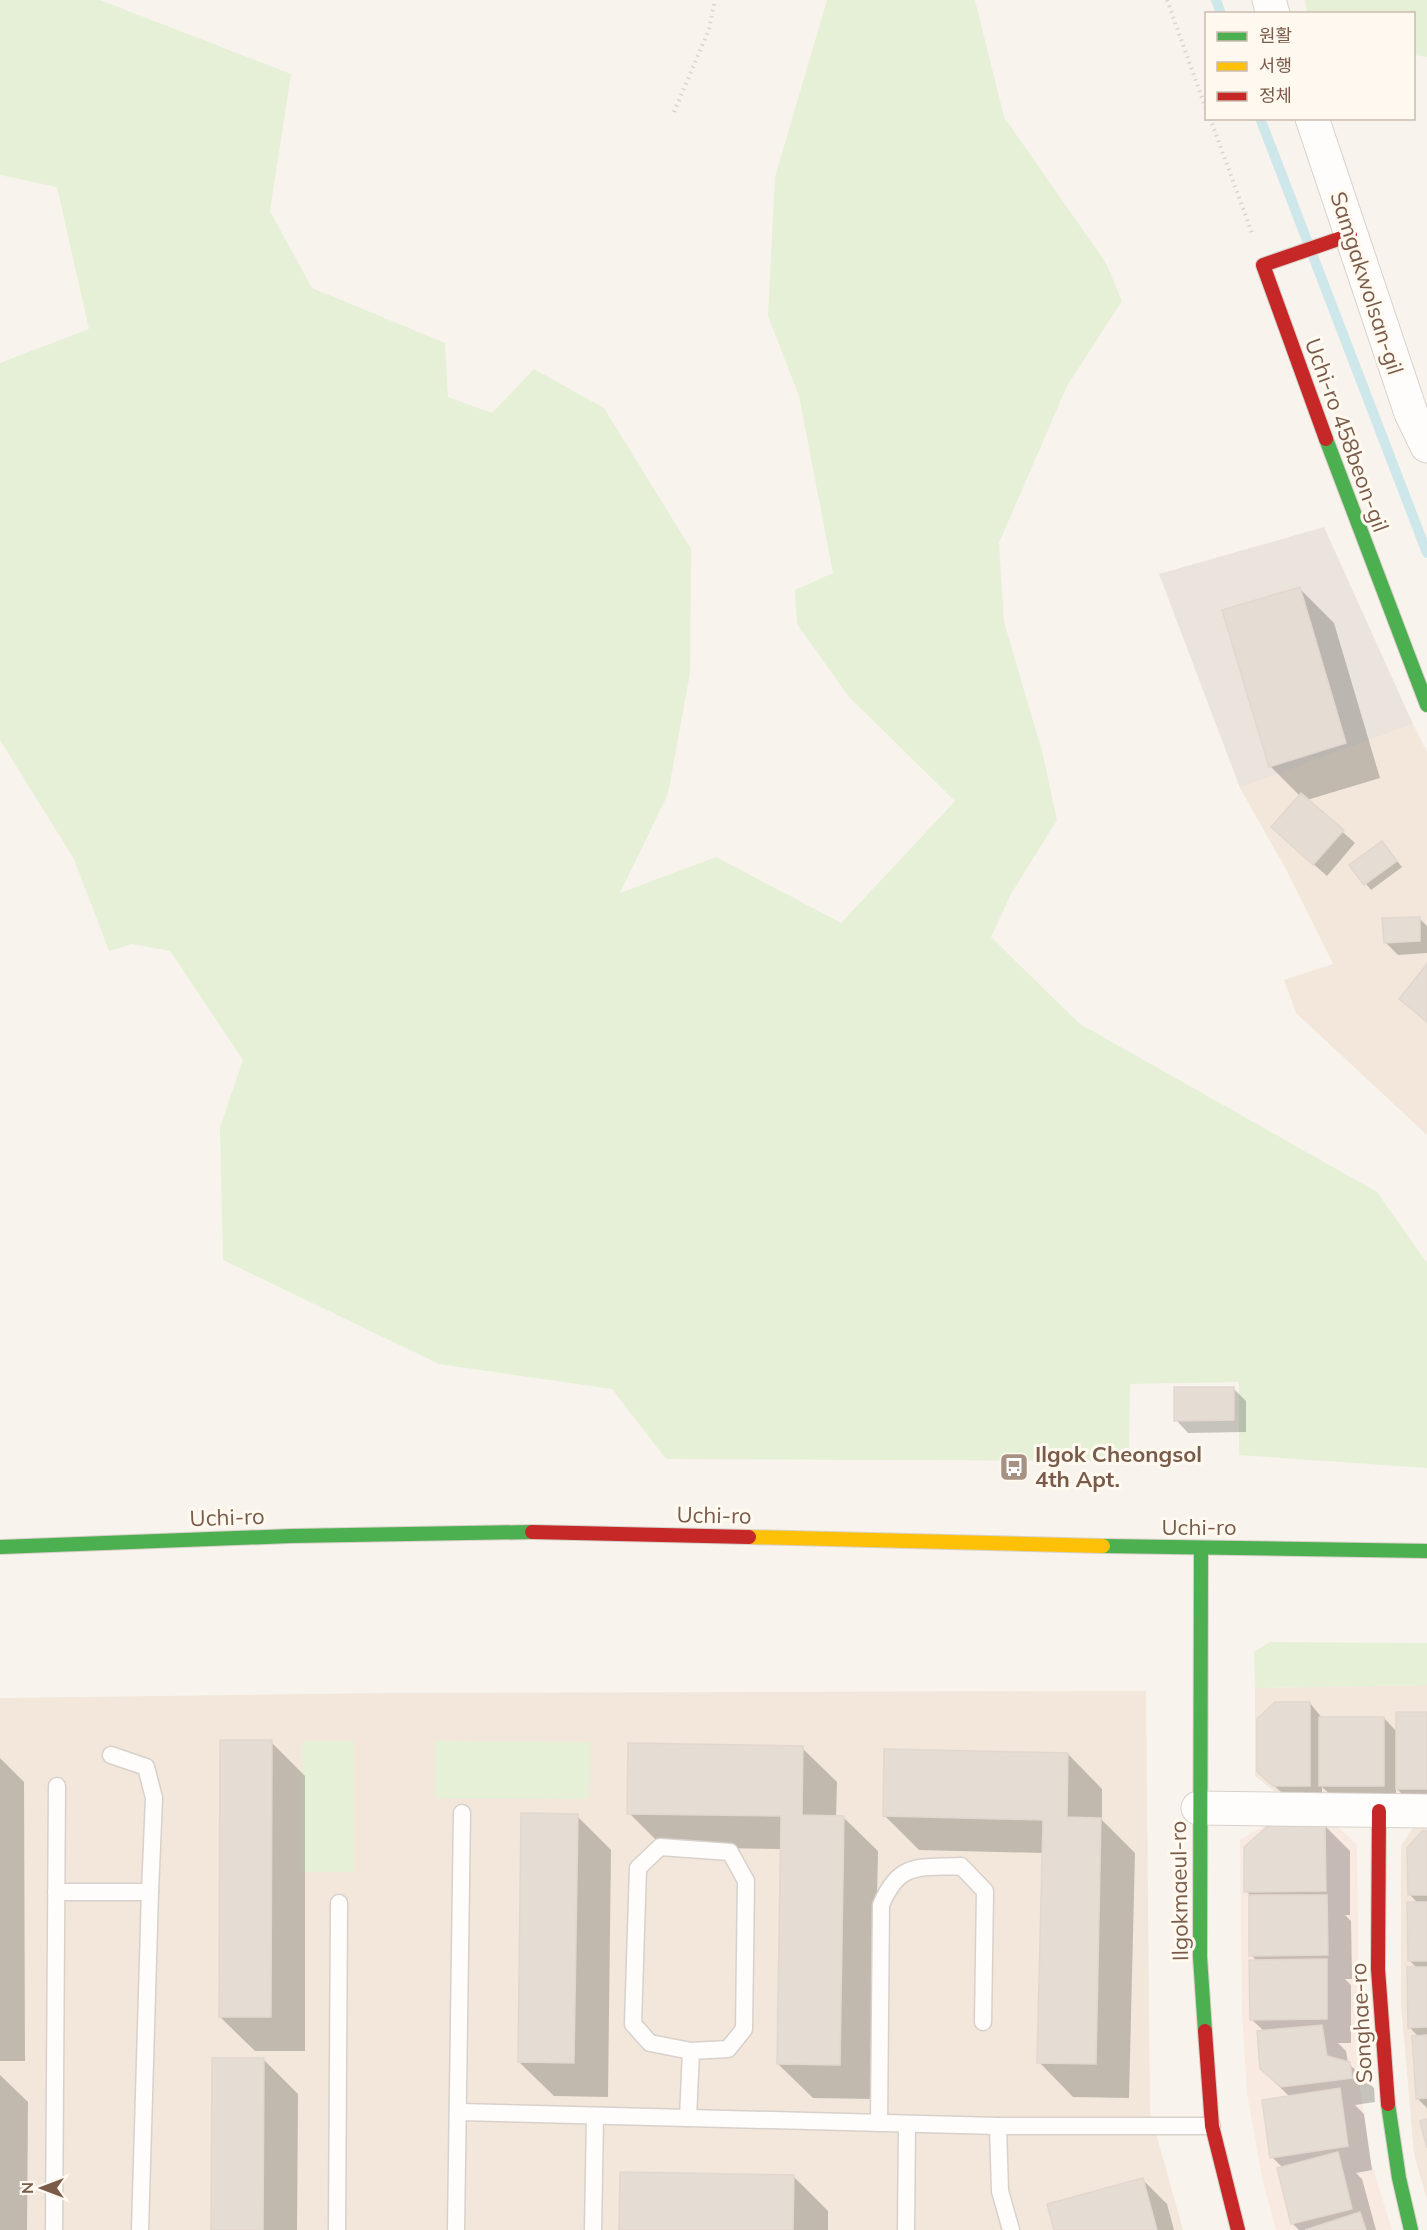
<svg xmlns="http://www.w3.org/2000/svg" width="1427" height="2230" font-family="Mulish,'Noto Sans KR',sans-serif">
  <rect width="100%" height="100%" fill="#f8f4ed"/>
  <g fill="#f2e7da">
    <polygon points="1413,724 1427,752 1427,1135 1296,1013 1284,980 1333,964 1287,871 1240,788"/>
    <polygon points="1427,1685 1427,1798 1280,1796 1255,1776 1255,1688"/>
    <polygon points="1146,1691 1150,2112 1183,2230 0,2230 0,1698 393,1693"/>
    <polygon points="1415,1825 1427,1826 1427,2199 1414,2154 1401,2004 1401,1846"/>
  </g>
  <polygon fill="#f8e9e1" points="1272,1821 1332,1821 1357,1845 1359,2082 1371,2162 1392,2230 1276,2230 1263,2182 1247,2094 1242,2010 1240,1840"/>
  <polygon fill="#ebe4dd" points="1324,527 1413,724 1240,788 1159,574"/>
  <g fill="#e5f0d7">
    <polygon points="0,0 100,0 291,74 270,211 312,288 445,343 448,397 492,413 534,369 604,408 691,549 690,673 668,794 620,893 716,857 841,923 955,801 849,697 797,624 795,590 833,573 799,396 768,316 775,177 827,0 975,0 1004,117 1106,263 1122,301 1067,386 999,543 1004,622 1042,751 1057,820 1011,894 991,937 1080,1024 1377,1192 1427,1263 1427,1468 1239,1455 1239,1382 1130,1384 1129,1461 666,1459 612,1389 439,1364 223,1260 220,1127 243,1060 170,951 132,944 109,951 74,859 0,740 0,363 89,329 57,187 0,175"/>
    <polygon points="1305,0 1427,0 1427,57 1414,55 1414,14 1307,13"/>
    <polygon points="1270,1642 1427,1643 1427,1685 1255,1688 1254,1652"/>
    <rect x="302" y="1741" width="52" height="131"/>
    <polygon points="435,1741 590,1742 589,1799 435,1798"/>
  </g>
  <g fill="#0003">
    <polygon points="1300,589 1334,623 1380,778 1307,800 1355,843 1327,876 1286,840 1300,796 1270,766"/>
    <polygon points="1382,843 1402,867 1371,890 1351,865"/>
    <polygon points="1419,918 1427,926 1427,953 1398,955 1385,942"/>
    <polygon points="1233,1388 1246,1401 1246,1432 1188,1433 1176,1420"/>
    <polygon points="1310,1703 1322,1718 1384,1718 1397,1732 1427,1713 1427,1808 1416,1808 1396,1788 1396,1798 1334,1798 1322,1787 1322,1798 1288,1798 1272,1784"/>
    <polygon points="271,1742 305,1776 305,2051 255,2051 220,2017"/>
    <polygon points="802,1748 837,1782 836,1817 843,1817 878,1851 873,2099 813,2098 778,2064 782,1849 663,1847 629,1813"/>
    <polygon points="1068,1754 1102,1789 1102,1820 1135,1853 1129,2098 1073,2097 1039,2062 1044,1853 919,1850 884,1815"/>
    <polygon points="0,1758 24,1782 25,2061 0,2061"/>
    <polygon points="577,1816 611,1850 608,2097 554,2096 519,2062"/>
    <polygon points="1325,1826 1350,1851 1350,1915 1345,1915 1351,1921 1352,1979 1345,1979 1351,1985 1351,2043 1338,2043 1346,2051 1348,2063 1374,2088 1375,2102 1355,2105 1364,2114 1372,2170 1356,2173 1362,2179 1376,2230 1299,2230 1292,2223 1283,2168 1272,2157 1290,2097 1261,2069 1264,2031 1251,2019 1257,1961 1251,1955 1250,1895 1246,1891"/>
    <polygon points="1427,1833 1427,2108 1417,2098 1419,2037 1409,2027 1417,1968 1409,1960 1418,1903 1409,1894"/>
    <polygon points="264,2060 298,2094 297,2230 212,2230"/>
    <polygon points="0,2075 28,2102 27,2230 0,2230"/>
    <polygon points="794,2177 828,2211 828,2230 620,2230"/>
    <polygon points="1142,2179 1167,2204 1174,2230 1056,2230"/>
  </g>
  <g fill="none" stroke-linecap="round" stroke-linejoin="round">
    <g stroke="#cde7ea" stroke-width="10">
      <polyline points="1216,0 1221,14"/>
      <polyline points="1260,118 1427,553"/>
    </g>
  </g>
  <g fill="#e5dcd4" stroke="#e2d7cf" stroke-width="1.5">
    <polygon points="1300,587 1346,743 1269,767 1222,610"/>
    <polygon points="1301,793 1344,830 1313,865 1271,827"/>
    <polygon points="1382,841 1397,861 1364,885 1349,865"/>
    <polygon points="1420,917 1420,941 1384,943 1382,918"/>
    <polygon points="1427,964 1427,1022 1399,999"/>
    <polygon points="1174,1387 1234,1387 1234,1420 1174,1421"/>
    <polygon points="1275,1702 1310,1702 1310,1786 1273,1786 1257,1772 1257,1719"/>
    <rect x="1396" y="1712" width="31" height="77"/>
    <rect x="1319" y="1717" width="65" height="69"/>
    <polygon points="220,1740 272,1740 271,2017 219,2017"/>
    <polygon points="628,1743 803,1746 802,1815 844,1816 840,2065 777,2064 781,1816 627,1814"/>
    <polygon points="884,1749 1068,1753 1067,1817 1101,1818 1096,2064 1037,2063 1043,1820 883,1816"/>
    <polygon points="521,1813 578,1814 574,2063 518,2062"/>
    <polygon points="1269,1825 1325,1825 1326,1891 1244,1892 1244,1847"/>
    <polygon points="1422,1831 1427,1831 1427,1895 1408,1895 1407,1848"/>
    <polygon points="1249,1895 1327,1895 1328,1955 1249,1956"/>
    <polygon points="1407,1902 1427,1902 1427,1961 1408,1961"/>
    <polygon points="1327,1959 1327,2019 1250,2020 1249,1960"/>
    <polygon points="1407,1967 1427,1967 1427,2027 1408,2028"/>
    <polygon points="1322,2025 1327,2056 1350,2062 1352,2078 1281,2087 1260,2069 1257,2031"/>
    <polygon points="1427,2035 1427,2098 1416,2099 1412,2036"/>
    <polygon points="212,2058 264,2058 263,2230 211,2230"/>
    <polygon points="1340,2088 1348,2146 1270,2158 1262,2100"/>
    <polygon points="1427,2119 1427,2148 1420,2121"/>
    <polygon points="1338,2152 1352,2209 1291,2224 1277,2168"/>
    <polygon points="620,2172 794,2175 793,2230 619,2230"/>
    <polygon points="1143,2178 1157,2230 1054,2230 1047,2204"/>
    <polygon points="1360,2212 1366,2230 1305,2230"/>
  </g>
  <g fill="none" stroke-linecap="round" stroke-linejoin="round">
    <g stroke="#d8d1cb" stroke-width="19">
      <g id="lane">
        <polyline points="56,1892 150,1892 154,1798 146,1767 111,1755"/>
        <polyline points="460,2112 998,2126 1212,2126"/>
        <polyline points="688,2118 691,2051 728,2049 744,2029 746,1881 730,1852 660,1847 638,1868 633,2024 650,2043 691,2051"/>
        <path d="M879,2123L881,1905C899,1861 919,1868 961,1866L985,1891L983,2022"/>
        <polyline points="998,2126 1000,2191 1011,2230"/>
        <polyline points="54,2230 57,1786"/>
        <polyline points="140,2230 150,1892"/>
        <polyline points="337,2230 339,1903"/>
        <polyline points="456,2230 462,1813"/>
        <polyline points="593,2230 595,2116"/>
        <polyline points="906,2230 907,2124"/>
      </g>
    </g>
    <g stroke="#d8d1cb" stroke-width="35">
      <g id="street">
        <polyline points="1269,0 1273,14"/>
        <polyline points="1312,118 1411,413 1427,446"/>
        <polyline points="1198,1808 1427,1811"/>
      </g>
    </g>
    <g stroke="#d8d0c9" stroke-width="16">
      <g id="fast">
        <polyline points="1326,439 1427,705"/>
        <polyline points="1103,1546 1427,1551"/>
        <polyline points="0,1547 291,1536 532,1532"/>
        <polyline points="1201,1549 1200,1957 1205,2031"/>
        <polyline points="1388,2104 1399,2178 1411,2230"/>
      </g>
    </g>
    <g stroke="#d8d0c9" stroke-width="16">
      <polyline id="slow" points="749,1537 1103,1546"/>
    </g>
    <g stroke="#d8d0c9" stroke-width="16">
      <g id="jam">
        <polyline points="1326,439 1263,265 1350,235"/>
        <polyline points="532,1532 749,1537"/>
        <polyline points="1379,1811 1378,1969 1388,2104"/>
        <polyline points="1205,2031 1212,2126 1238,2230"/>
      </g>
    </g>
    <g stroke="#dcd4ce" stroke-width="4" stroke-dasharray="1.5 4.5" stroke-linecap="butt">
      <polyline points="1167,0 1206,109"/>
      <polyline points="674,112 709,29 715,0"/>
      <polyline points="1210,118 1252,233"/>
    </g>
    <use href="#lane" stroke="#fefdfc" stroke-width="16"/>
    <use href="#street" stroke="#fefdfc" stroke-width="33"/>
    <use href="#fast" stroke="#4caf50" stroke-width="14"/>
    <use href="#slow" stroke="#ffc107" stroke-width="14"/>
    <use href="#jam" stroke="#c62828" stroke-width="14"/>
  </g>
  <defs>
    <g id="bus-square" transform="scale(1.5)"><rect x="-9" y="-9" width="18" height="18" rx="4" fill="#a69183" stroke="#fff9f0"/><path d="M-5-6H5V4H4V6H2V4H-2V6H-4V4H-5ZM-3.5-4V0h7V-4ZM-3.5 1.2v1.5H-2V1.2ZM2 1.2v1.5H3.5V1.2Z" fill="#fff"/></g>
  </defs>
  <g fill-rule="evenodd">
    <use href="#bus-square" x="1014" y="1467"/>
  </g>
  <g text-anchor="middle" stroke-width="6" stroke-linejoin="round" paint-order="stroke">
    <g font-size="22" fill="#7a5b4a" stroke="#fff9f0">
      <text transform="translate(1367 283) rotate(72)" y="8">Samgakwolsan-gil</text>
      <text transform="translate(1347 435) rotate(70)" y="8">Uchi-ro 458beon-gil</text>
      <text transform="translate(714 1515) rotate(1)" y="8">Uchi-ro</text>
      <text transform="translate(227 1517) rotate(-2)" y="8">Uchi-ro</text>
      <text x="1199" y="1535">Uchi-ro</text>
      <text transform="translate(1179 1891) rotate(-91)" y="8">Ilgokmaeul-ro</text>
      <text transform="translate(1361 2023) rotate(-93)" y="8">Songhae-ro</text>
    </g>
    <g font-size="22" font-weight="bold" fill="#7a5b4a" stroke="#fff9f0" text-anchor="start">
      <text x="1035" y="1462">Ilgok Cheongsol<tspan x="1035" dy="25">4th Apt.</tspan></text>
    </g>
  </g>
  <rect x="1205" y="12" width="210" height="108" fill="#fff9f0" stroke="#cabaae" stroke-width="1.5"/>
  <rect x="1217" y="32" width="30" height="9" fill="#4caf50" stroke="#cabaae" stroke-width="1.5"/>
  <text x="1259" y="42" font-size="18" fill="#7a5b4a">원활</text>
  <rect x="1217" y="62" width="30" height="9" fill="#ffc107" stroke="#cabaae" stroke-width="1.5"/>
  <text x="1259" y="72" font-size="18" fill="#7a5b4a">서행</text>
  <rect x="1217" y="92" width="30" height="9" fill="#c62828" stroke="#cabaae" stroke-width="1.5"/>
  <text x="1259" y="102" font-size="18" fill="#7a5b4a">정체</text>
  <g transform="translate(42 2188) rotate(270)" stroke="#fff9f0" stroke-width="4.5" paint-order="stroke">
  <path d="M0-4.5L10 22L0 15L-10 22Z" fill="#7a5b4a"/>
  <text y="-9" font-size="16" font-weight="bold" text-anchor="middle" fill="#7a5b4a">N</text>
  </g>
</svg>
